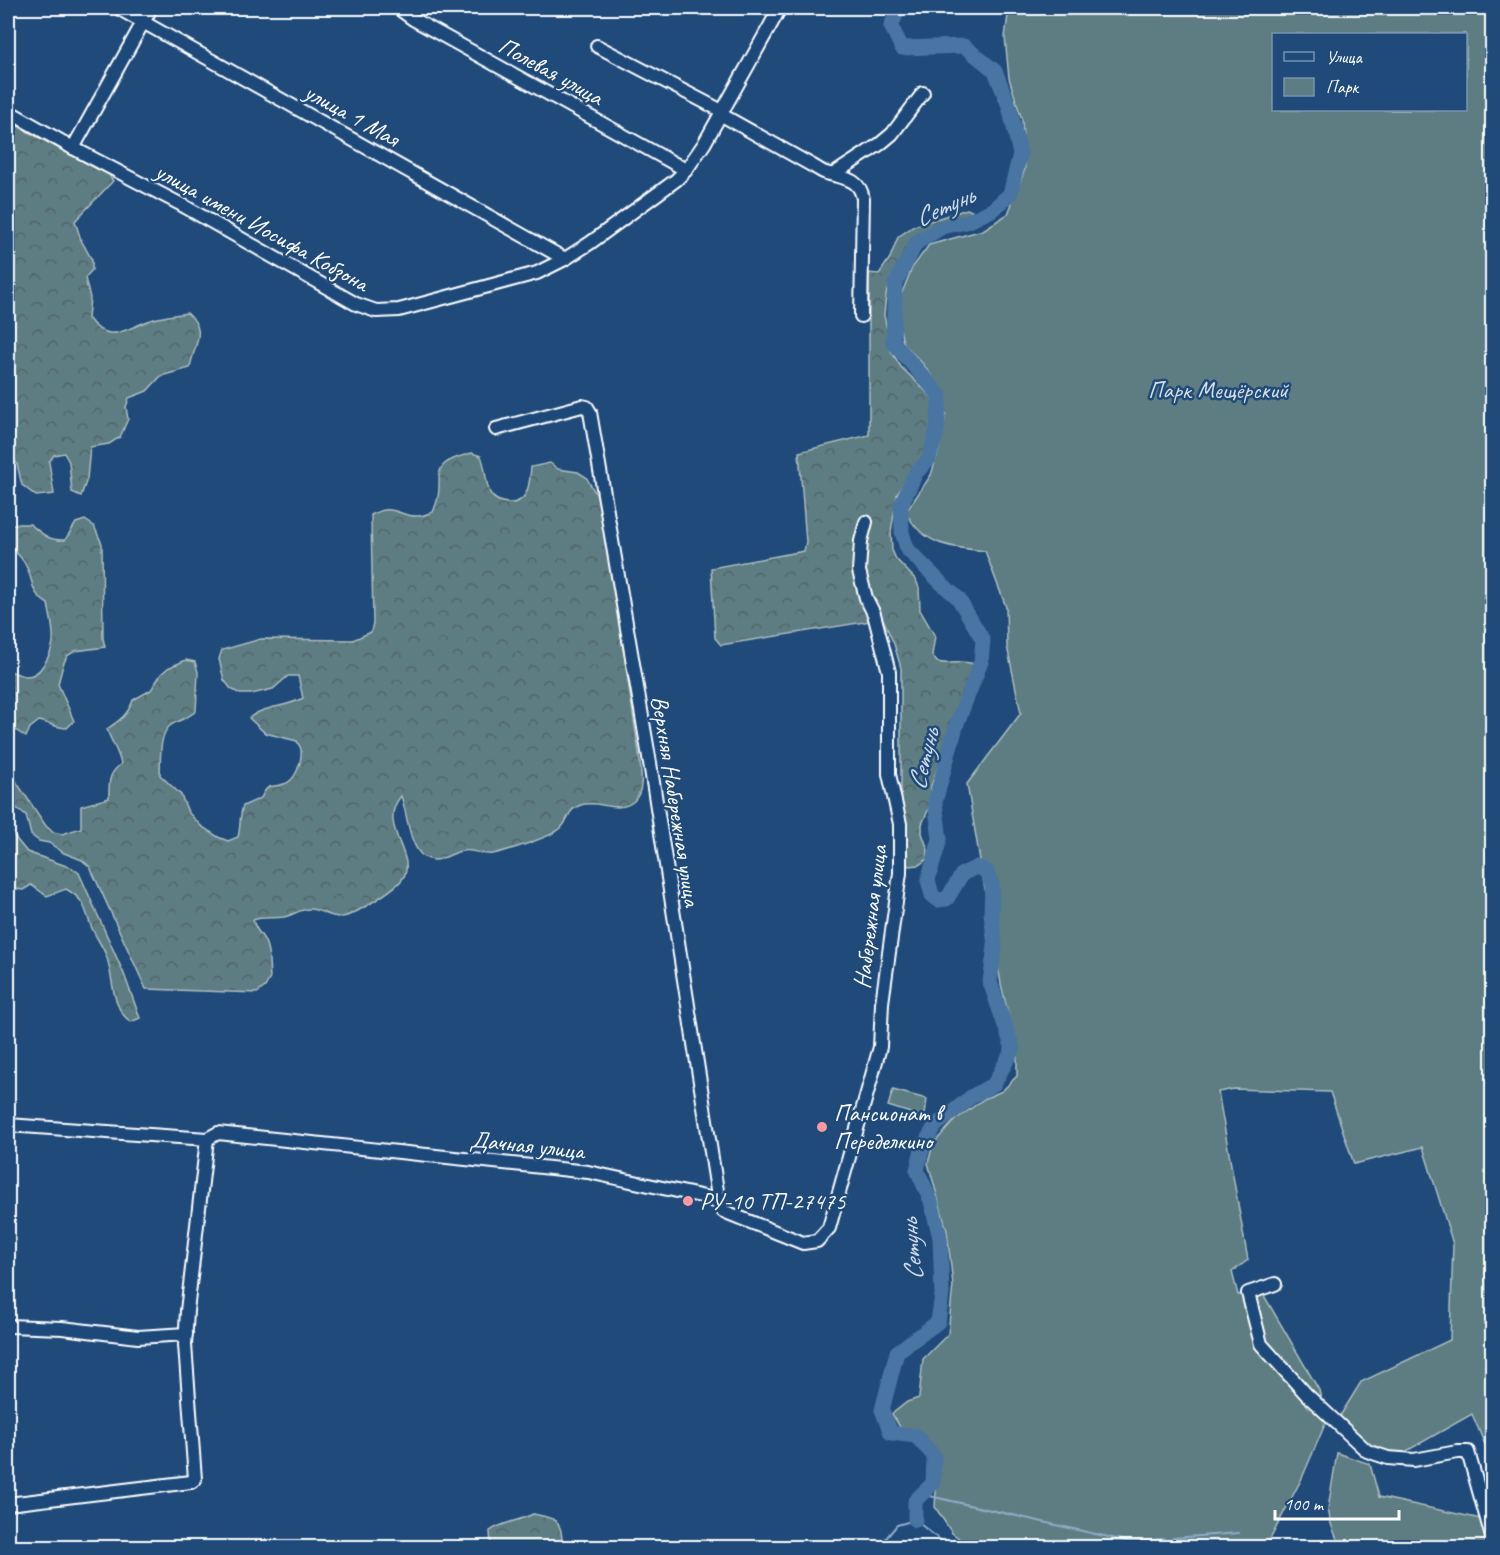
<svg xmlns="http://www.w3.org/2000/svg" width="1500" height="1555" font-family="Caveat,sans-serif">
  <defs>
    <pattern id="forest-crowns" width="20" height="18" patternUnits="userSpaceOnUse" patternTransform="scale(1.5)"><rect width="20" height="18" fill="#5d7d82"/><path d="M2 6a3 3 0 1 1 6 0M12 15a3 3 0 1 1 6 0" fill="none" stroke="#546467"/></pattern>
  </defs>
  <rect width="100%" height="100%" fill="#1f4a7a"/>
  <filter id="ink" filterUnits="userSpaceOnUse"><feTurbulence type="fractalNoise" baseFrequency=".0167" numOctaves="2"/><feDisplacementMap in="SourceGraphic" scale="12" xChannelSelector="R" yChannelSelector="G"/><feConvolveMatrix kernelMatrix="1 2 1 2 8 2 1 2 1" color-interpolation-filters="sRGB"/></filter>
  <g filter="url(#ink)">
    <g fill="url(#forest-crowns)" stroke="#aebec0" stroke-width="1.5">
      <path d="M8,121L97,169L108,173L113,181L75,221L81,240L92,260V270L85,278L90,298L88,318C110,348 128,326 154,319C165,316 176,315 187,313C209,330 193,346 190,368L161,376L147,391L129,398L126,407L128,419L120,437L109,444L90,447L87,479L81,496L72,492L69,462L64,453L54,455L49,462L54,494L36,496L22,485L17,464L12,456L8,457Z"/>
      <path d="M967,209L976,213L966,218L929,231L915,240L891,277L886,295L884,315L891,351L901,367L934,399L936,408L931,446L897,494L891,532L892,550L896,559L916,580L919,588L920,610L935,636L932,655L937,662C951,666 961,659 974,664L975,674L952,728L931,786L930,806L922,824V833L928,850L927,859L919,865L909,866L902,860L901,853V668L894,644L883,619L721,645L715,638L711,568L804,551L806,542L799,452L869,435V273L879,274L890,258L898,237L914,226Z"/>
      <path d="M472,453L481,456C486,468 485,481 490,493C497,505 518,507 525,495C530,487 530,476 531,467L550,463L558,469L578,472L586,477L601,503L639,753C640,768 646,789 634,801C618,815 598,799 581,805C566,810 570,819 561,828C552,837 506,851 493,854C482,856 473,848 461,851C448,854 437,866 423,856C409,846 407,812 401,796C376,825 418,856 403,878C397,888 352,917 341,917C331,918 321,910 311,909C302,908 293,915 284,917C273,919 264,916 253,920C255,928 258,931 263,938C270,949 269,965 270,978L265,987L257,993L146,989L90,867L82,860L64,853L49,843L39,841L31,835L26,815L8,802V759L17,783L46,826L53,832L62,834L81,828V806L109,798C109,782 108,774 121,764C118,750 111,742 107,729C119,721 128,715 133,700L151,690L161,674L168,668L186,660L195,662L198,672L196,711C188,718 180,720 171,725C158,734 161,761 160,775L181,795L188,812L201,826L218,837L228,841L238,837C241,826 239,817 243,806L261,798C269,781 271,789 284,784C296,781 302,761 301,750C301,747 298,744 297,741L265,733L249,718C264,705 286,708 303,698L298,676H288L273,689L251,694H240L231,689L224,680L219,659L222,650L261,639L353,640L371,632L373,623L371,515C395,502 397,517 418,516C423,516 429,513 433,512C450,476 420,466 472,453Z"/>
      <path d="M85,520L94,526L102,544L103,638L105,647L75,651L67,656L63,665L58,684L74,721L67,728C57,728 49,723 39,721L30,728L26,737L8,725V670C13,672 20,676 26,676C33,676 38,673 42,667C59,644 53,631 48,604C28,592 35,580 24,562C20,556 13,549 8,544V524H30C42,534 49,541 65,540L76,523Z"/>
      <path d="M8,829L27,852L72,868L79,873L124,974L140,1018L131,1022C110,1008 114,976 106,955C102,945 95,936 91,926C84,907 85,900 66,889L47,896L31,885L23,890L8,888Z"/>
      <path d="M533,1514C553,1518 562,1518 562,1542L557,1547H491L490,1531C503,1522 519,1521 533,1514Z"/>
    </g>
    <g fill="#5d7d82" stroke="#aebec0" stroke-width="1.5" fill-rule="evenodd">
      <path d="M1009,8H1492V1461L1472,1414L1403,1453L1371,1449L1340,1416L1361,1382L1450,1340L1453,1244L1423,1147L1354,1164L1330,1092L1234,1089L1218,1092L1248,1260L1232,1272L1238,1295L1262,1292L1319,1390L1326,1422L1302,1478L1266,1547H971L952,1533L935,1507L938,1460L920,1433L900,1427L892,1414L907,1402L919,1398L923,1359L948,1334L953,1285L947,1231L928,1163L933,1144L954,1121L984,1099L1002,1091L1017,1076V1050L1001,984L967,784L1021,713L1007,646L1006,607L985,551C951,547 923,546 906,512L931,475L938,453L946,414L937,383L923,364L903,343L898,319L901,295L912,268L929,245L983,230L1008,214L1025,169L1022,120L1009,78L1005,37ZM1274,34H1466V110H1274Z"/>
      <polygon points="893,1090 927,1099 925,1114 920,1116 888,1106"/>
      <polygon points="1337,1453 1370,1464 1379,1497 1481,1519 1492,1499 1492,1547 1340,1547 1331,1524 1328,1509"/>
    </g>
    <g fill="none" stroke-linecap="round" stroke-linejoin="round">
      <g stroke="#91acc8" stroke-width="2">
        <polyline points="921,1494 1130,1542 1164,1539"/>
        <polyline points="1173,1538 1239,1533"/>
        <polyline points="878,1548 897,1525 915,1520 950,1548"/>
      </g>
      <polyline stroke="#4874a3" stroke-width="15" points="899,8 891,26 902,48 964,46 995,71 1009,106 1020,154 1010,194 992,210 967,222 942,227 916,243 895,284 893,342 940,396 937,430 929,459 916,473 901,505 902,532 907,549 941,583 958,598 983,640 981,662 957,723 935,802 940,839 928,880 932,895 938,900 947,899 962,874 977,867 986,871 992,885 991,913 995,946 990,982 1013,1049 994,1084 971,1097 935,1126 922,1149 917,1170 931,1201 940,1238 942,1294 938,1322 897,1352 882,1410 891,1433 916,1436 934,1456 933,1483 915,1501 915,1520"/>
      <g stroke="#fff" stroke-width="16">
        <g id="minor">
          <polyline points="118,8 565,259"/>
          <polyline points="398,8 413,19 686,170"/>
          <polyline points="597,46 722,111"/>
          <polyline points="8,111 73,148 182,205 356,304 376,311 399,310 537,273 565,259 590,243 676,180 686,170 704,144 780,8"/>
          <path d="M720,114L813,166C817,168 822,172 826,173C843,178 860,178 863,199L861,316"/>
          <polyline points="73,148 151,8"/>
          <polyline points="834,174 880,144 892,134 923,93"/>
          <polyline points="496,429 582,406 587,407 590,412 650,763 719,1203"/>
          <polyline points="8,1125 207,1139"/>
          <polyline points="207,1139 218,1133 588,1172 705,1197 719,1203 723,1211 803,1243 817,1241 829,1228 880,1047 882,1003 900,873 900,824 889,774 889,672 874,614 866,598 859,571 861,541 866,522"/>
          <polyline points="1275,1284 1248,1293 1261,1344 1307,1395 1367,1451 1388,1458 1414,1460 1457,1452 1468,1452 1492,1537"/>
          <polyline points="8,1326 62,1328 138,1337 186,1334"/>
          <polyline points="8,1504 191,1482 195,1479 185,1345 187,1311 207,1139"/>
        </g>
      </g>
      <use href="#minor" stroke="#1f4a7a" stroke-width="12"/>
    </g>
  </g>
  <g fill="#ff9aa2" stroke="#1f4a7a" stroke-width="2">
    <circle cx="822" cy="1127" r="6"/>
    <circle cx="688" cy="1201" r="6"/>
  </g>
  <g text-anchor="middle" stroke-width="5" stroke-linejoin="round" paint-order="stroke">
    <g font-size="24" fill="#fff" stroke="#1f4a7a">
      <text transform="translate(551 71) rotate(29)" y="8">Полевая улица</text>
      <text transform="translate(352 115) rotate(29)" y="8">улица 1 Мая</text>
      <text transform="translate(262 227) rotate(29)" y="8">улица имени Иосифа Кобзона</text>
      <text transform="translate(676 801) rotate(81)" y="8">Верхняя Набережная улица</text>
      <text transform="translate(870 917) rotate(-83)" y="8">Набережная улица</text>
      <text transform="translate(527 1145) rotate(6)" y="8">Дачная улица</text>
    </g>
    <g font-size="24" fill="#d6dee0" stroke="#1f4a7a">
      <text x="1218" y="398">Парк Мещёрский</text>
    </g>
    <g font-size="24" fill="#fff" stroke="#1f4a7a" text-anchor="start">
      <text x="834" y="1121">Пансионат в<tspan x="834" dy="28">Переделкино</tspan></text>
      <text x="700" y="1209">РУ-10 ТП-27475</text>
    </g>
    <g font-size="26" font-style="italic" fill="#d1dce8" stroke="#1f4a7a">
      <text transform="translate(944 206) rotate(-24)" y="9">Сетунь</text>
      <text transform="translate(923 759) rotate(-76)" y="9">Сетунь</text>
      <text transform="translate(911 1250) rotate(-95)" y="9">Сетунь</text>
    </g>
  </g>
  <rect width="1500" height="1555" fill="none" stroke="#1f4a7a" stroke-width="30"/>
  <rect x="15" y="15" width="1470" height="1525" fill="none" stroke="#fff" stroke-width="2" filter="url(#ink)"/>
  <rect x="1272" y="33" width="195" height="78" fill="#1f4a7a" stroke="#7992af" stroke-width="1.5"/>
  <rect x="1284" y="52" width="30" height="9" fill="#1f4a7a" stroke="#7992af" stroke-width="1.5"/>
  <text x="1326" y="63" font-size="18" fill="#ffffff">Улица</text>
  <rect x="1284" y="78" width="30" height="18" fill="#5d7d82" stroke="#7992af" stroke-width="1.5"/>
  <text x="1326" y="93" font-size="18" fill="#ffffff">Парк</text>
  <path d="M1275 1510v9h124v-9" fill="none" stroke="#ffffff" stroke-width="3"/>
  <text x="1284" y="1510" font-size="18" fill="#ffffff" stroke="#1f4a7a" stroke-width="4.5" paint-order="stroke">100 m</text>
</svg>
